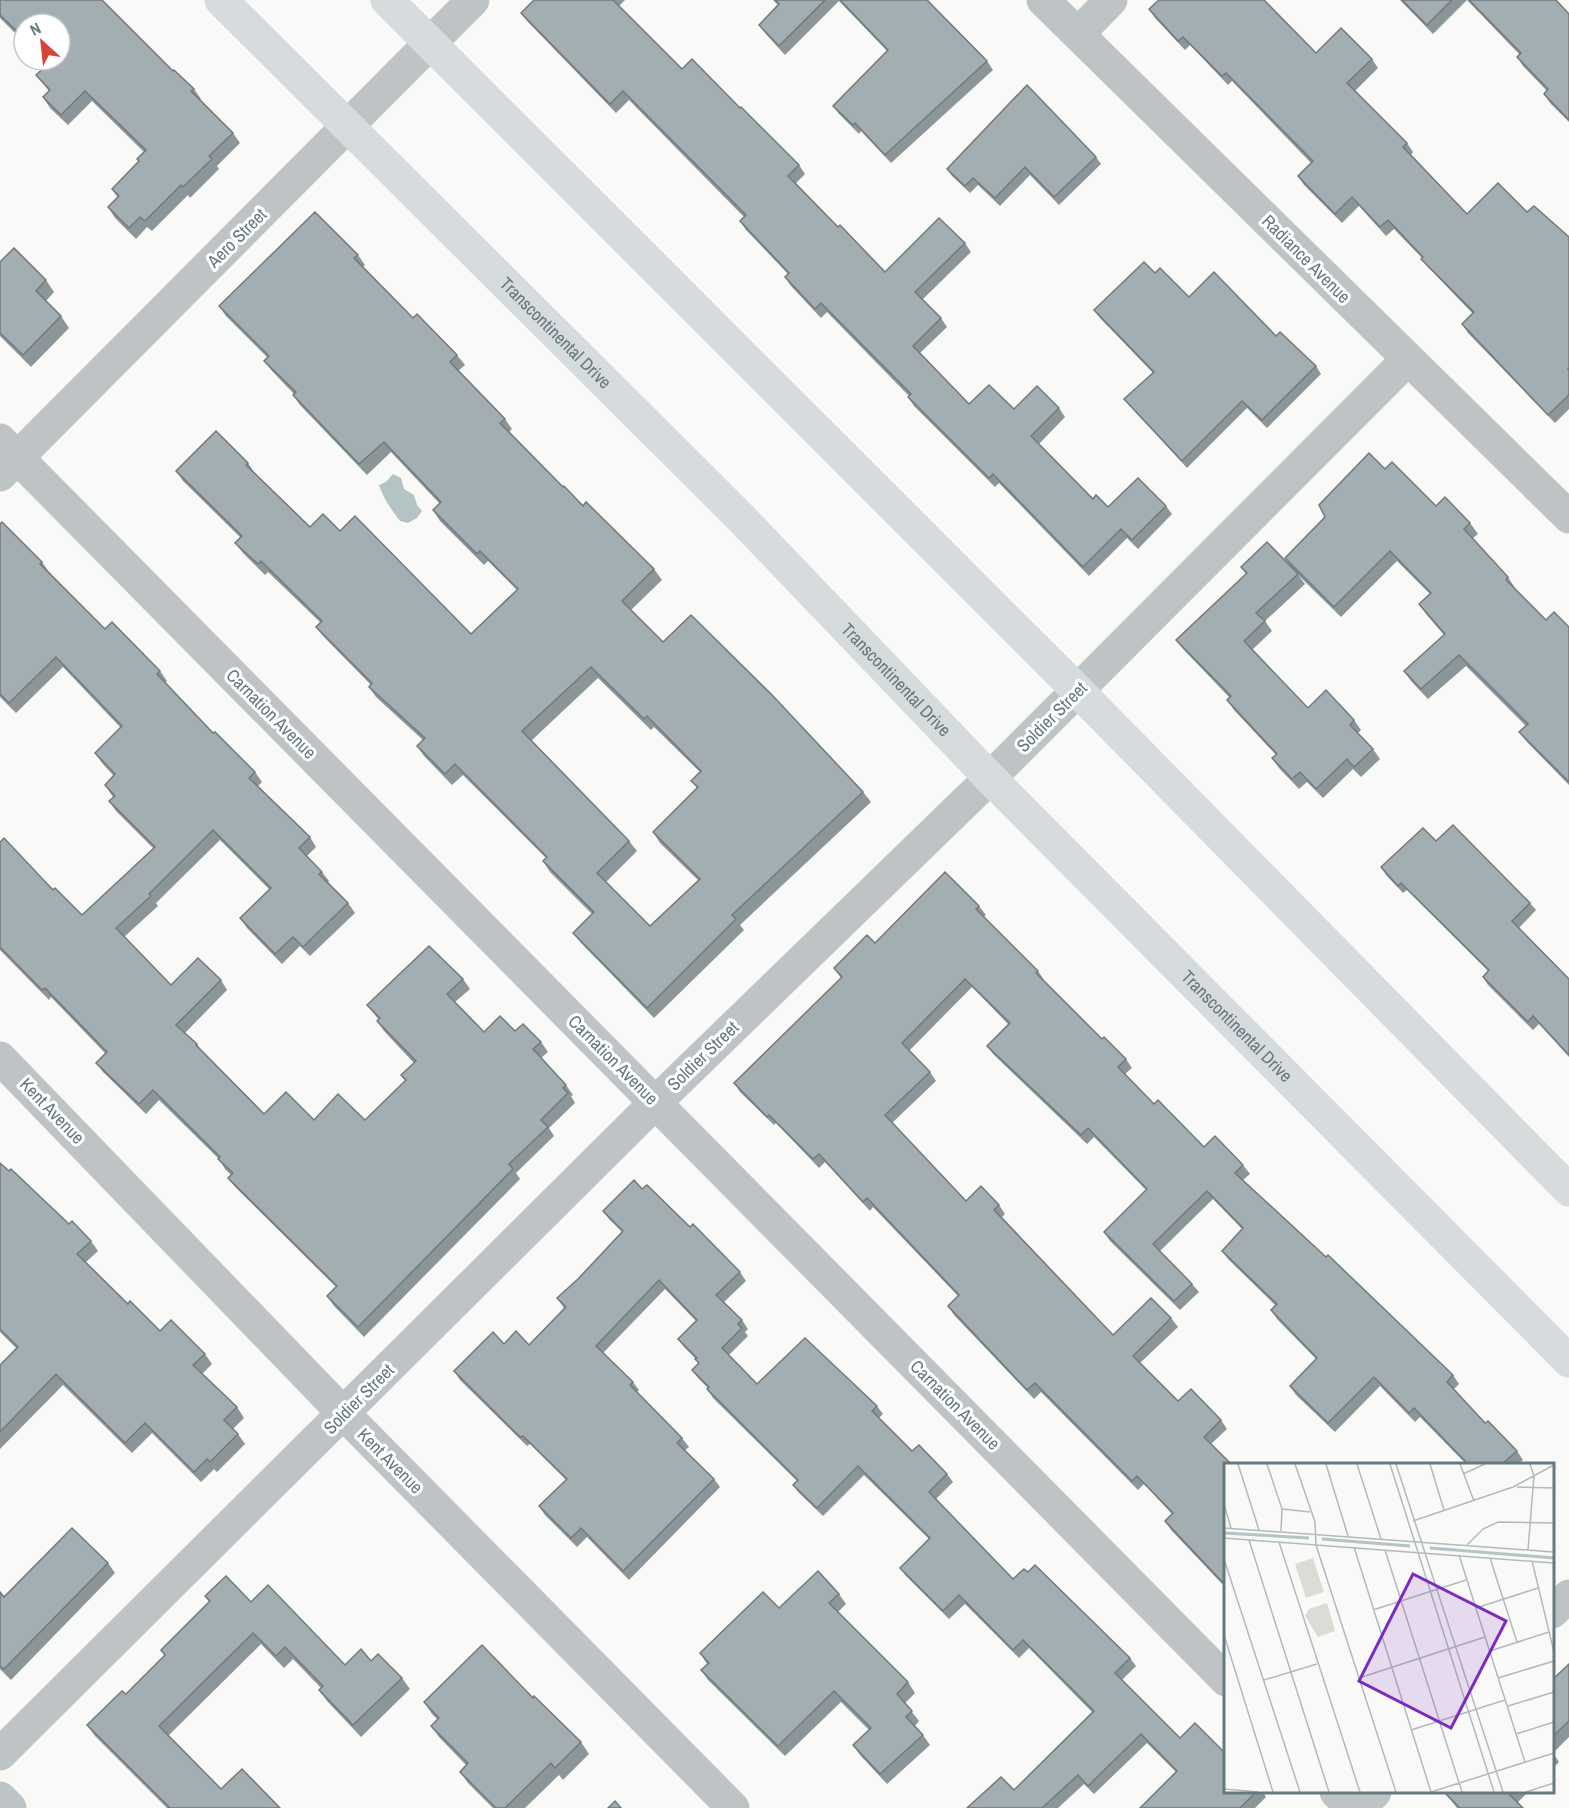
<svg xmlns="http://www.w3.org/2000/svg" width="1569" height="1808" font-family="'Archivo Narrow',sans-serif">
  <rect width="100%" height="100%" fill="#f9f9f7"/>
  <path fill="#b4c3c4" d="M393,474L401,478L404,489L414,495L417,505L422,511L417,518L408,523L400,521C390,508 384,499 379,485L386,482Z"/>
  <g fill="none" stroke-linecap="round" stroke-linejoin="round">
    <g stroke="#bec4c6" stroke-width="33">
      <polyline points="1043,0 1569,517"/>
      <polyline points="1078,34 1111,0"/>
      <polyline points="0,440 1226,1680"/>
      <polyline points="0,475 473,0"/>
      <polyline points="0,1058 344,1414 733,1808"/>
      <polyline points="1552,1612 1569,1596"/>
      <polyline points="0,1754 656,1102 990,778 1408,359"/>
      <polyline points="1336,1792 1352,1808"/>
      <polyline points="0,1798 10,1808"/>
      <polyline points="1359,1808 1375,1792"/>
    </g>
    <g stroke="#d6dbdd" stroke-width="33">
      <path id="s1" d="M221,0L741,518L990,778L1569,1361"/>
      <polyline points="387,0 1078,691 1569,1190"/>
    </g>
  </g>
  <g fill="#8c9699" fill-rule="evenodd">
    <polygon points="0,0 173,71 194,89 201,99 200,100 233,133 240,143 217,166 219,169 190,198 188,195 152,231 147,227 136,239 115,218 108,207 118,198 112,189 139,162 144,152 92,101 68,125 50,108 43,97 49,91 36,75 47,64 42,60 60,60 24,24 24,42 0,18"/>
    <polygon points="534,0 625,0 619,6 682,69 740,108 799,165 805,174 796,183 838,227 885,272 965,243 971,252 922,300 941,318 947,327 920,353 969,404 1014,409 1059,408 1065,417 1039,444 1093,499 1108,507 1166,506 1172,514 1138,549 1127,538 1089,576 999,483 995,487 914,406 908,397 909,396 827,312 821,318 791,286 785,277 788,274 746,230 740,221 744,217 629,100 616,113 527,21 521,13"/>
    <polygon points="773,0 929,0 928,1 987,61 993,70 891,163 861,131 859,134 839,114 833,106 887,51 839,1 785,55 765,33 759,25 778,5"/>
    <polygon points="1400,0 1556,0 1569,14 1569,122 1550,103 1544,94 1547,91 1523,66 1517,57 1519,54 1467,0 1433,34"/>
    <polygon points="1149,9 1316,53 1372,59 1378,68 1355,91 1407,143 1413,152 1411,155 1467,214 1527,212 1569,237 1569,409 1555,423 1468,333 1462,324 1473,314 1428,267 1421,259 1422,258 1394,229 1386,236 1359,206 1342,223 1304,185 1298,176 1311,163 1232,81 1228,85 1190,45 1185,50 1155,18"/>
    <polygon points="1096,157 1101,164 1059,205 1030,175 1000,206 978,185 970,193 952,176 947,169"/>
    <path d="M358,255L365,265L363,267L413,318L457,355L465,365L458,371L505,419L512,429L509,432L563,487L654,569L662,580L631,610L663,642L863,792L871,802L740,925L744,930L654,1018L581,943L573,933L592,914L550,872L543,861L546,858L463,775L452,785L424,756L417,746L423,740L376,697L369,687L371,685L324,637L316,627L321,623L268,572L265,575L243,553L235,543L241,538L183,481L176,471L248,463L254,472L310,527L340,531L471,634L517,590L488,561L484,565L440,521L433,510L440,504L391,452L367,475L300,405L293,395L294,394L272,371L264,361L268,358L226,316L219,306ZM598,678L651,730L654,727L700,772L691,781L697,788L653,832L660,843L698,880L650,926L606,882L637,851L629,841L531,741Z"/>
    <polygon points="0,262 46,280 54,292 46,301 61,316 69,328 31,367 0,336"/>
    <polygon points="1155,273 1189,297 1276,336 1316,366 1321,374 1267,428 1247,408 1187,468 1130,406 1124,399 1153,373 1100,318 1094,310"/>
    <polygon points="1385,469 1436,506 1470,523 1478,534 1473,538 1508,577 1515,588 1546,620 1569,627 1569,785 1527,742 1519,732 1526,726 1466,666 1428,699 1411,681 1404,671 1444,635 1426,614 1419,604 1430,594 1397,561 1341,617 1298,575 1305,584 1265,621 1272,631 1252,650 1308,708 1354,720 1361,730 1358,733 1373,749 1380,759 1361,777 1353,769 1323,798 1307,782 1299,789 1279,768 1272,758 1276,755 1234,710 1227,700 1230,698 1183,649 1176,640 1246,574 1241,567 1291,567 1285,558"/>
    <polygon points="0,524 42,562 49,572 105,629 160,671 167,681 165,683 213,733 255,772 262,782 258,786 310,837 316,847 307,856 322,872 329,881 328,883 348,903 355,913 310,956 300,946 282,964 247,928 240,918 269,889 220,840 156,903 158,906 124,937 171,985 221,980 227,990 185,1033 197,1044 202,1052 264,1114 314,1120 365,1120 405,1081 401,1075 414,1063 384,1031 377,1021 379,1020 367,1005 463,979 470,989 455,1002 484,1032 515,1031 541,1042 548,1052 541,1058 566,1085 573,1095 571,1096 575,1103 549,1128 554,1136 516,1173 520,1179 364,1337 334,1306 327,1296 336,1287 235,1187 228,1178 231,1175 225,1169 219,1159 159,1100 146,1114 103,1072 96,1063 105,1053 51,997 49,1000 0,950 0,842 82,915 154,849 116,811 109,801 113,797 105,785 114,776 102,763 95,753 121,728 63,667 16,713 0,697"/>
    <polygon points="1436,841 1530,903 1536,910 1519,928 1569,979 1569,1057 1539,1024 1533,1030 1488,985 1483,977 1488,971 1407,890 1403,893 1386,875 1381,867"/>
    <polygon points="979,906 986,915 983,917 1038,971 1044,980 1043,980 1102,1039 1126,1059 1132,1068 1125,1074 1154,1104 1204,1147 1243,1165 1250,1174 1243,1180 1453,1375 1459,1384 1454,1389 1485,1423 1517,1451 1523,1460 1518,1464 1466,1464 1420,1417 1415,1422 1380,1386 1335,1432 1296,1395 1290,1386 1316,1359 1277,1319 1271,1310 1276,1306 1228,1259 1222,1251 1242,1229 1213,1199 1160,1251 1192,1284 1199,1292 1180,1310 1110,1241 1104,1232 1146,1190 1094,1137 1087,1144 993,1054 987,1046 1008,1024 972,987 909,1051 930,1072 936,1081 892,1123 966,1201 999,1205 1005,1214 1002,1217 1113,1335 1171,1318 1178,1327 1140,1363 1178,1401 1221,1420 1227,1429 1211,1444 1226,1464 1226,1588 1171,1530 1165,1521 1172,1514 1144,1484 1138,1490 1041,1392 1034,1399 954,1315 948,1306 958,1296 873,1207 870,1211 825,1162 819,1168 776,1123 774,1125 740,1092 734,1083 841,978 834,968 875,943"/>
    <polygon points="0,1163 69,1224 91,1241 98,1251 86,1262 128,1304 160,1331 205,1354 212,1364 202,1374 237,1407 244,1418 233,1429 238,1434 245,1444 217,1472 214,1469 201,1482 152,1433 132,1453 63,1385 0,1449 0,1365 16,1348 0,1332"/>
    <polygon points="642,1189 690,1227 740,1272 746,1281 724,1302 742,1320 748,1329 745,1332 748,1336 729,1355 757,1384 877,1406 883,1414 879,1418 912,1451 947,1474 953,1482 936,1499 1013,1579 1130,1658 1136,1666 1122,1680 1226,1791 1262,1791 1266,1797 1255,1808 1140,1808 1176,1772 1147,1743 1094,1794 1084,1784 1058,1808 967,1808 1014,1790 1092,1712 1029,1648 1019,1658 965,1604 949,1619 906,1576 900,1568 929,1539 864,1475 823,1516 799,1493 793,1485 797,1481 713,1398 707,1389 708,1388 698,1378 692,1370 698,1364 696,1359 684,1347 678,1339 696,1321 665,1289 603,1353 633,1382 639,1390 637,1392 682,1438 689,1447 685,1450 714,1479 720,1487 629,1580 587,1537 577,1547 545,1515 539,1506 566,1480 530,1444 527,1446 460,1380 454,1371 504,1344 529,1345 564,1308 557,1298 578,1279 622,1232 609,1219 603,1211"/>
    <polygon points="108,1563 115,1573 11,1680 0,1669 0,1592 4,1597"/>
    <polygon points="839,1594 846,1604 838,1612 908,1682 915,1693 905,1703 919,1721 915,1726 923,1735 930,1745 887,1784 860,1755 853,1745 869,1730 841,1702 785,1756 708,1680 701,1670 707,1664 700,1653 779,1608"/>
    <polygon points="205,1596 251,1602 345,1665 371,1661 402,1678 410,1689 361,1737 327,1701 319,1690 321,1688 293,1659 284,1668 261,1644 168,1736 221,1789 280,1808 167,1808 95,1736 87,1725 126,1694 165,1656 161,1650 209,1602"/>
    <polygon points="1569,1664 1569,1737 1553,1753 1559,1762 1552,1769 1552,1680"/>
    <polygon points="533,1698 581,1742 589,1754 563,1780 559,1775 525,1808 493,1808 468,1783 460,1772 466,1765 439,1737 431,1726 437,1719 432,1714 424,1702"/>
    <polygon points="1449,1791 1529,1791 1517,1803 1523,1808 1457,1808 1446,1794"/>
  </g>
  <g fill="#a3aeb2" stroke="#727a7d" stroke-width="1.5" fill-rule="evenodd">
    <polygon points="0,0 102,0 173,71 174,70 194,89 191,91 233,133 209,156 212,159 183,187 181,185 145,221 140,217 129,228 108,207 119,196 112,189 139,161 137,159 146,150 85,91 61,115 43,97 50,90 36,75 49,63 46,60 60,60 60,24 24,24 24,38 0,15"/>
    <polygon points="534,0 613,0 682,69 692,59 740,108 741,107 799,165 788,176 838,227 840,225 885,272 939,218 965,243 915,292 941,318 913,346 969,404 989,385 1014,409 1037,386 1059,408 1031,436 1093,499 1096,495 1108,507 1138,478 1166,506 1132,540 1121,529 1083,567 993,474 989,478 908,397 911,394 821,303 815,309 785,277 789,273 740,221 746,215 623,91 610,104 521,13"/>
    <polygon points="775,0 825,0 779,46 759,25 779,4"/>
    <polygon points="840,0 927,0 987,61 885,155 855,123 853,125 833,106 888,50"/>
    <polygon points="1159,0 1264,0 1316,53 1341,28 1372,59 1347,83 1407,143 1403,147 1467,214 1498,183 1527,212 1534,206 1569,237 1569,368 1568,369 1569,370 1569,395 1548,415 1462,324 1474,312 1421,259 1423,257 1388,220 1380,227 1352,197 1335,214 1298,176 1313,161 1226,73 1222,76 1183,37 1178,41 1149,9"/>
    <polygon points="1402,0 1452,0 1427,25"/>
    <polygon points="1469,0 1556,0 1569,14 1569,120 1544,94 1548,89 1517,57 1521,53"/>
    <polygon points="1027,85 1096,157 1054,197 1025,167 995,198 973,178 965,186 947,169"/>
    <path d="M315,212L358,255L354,258L413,318L417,314L457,355L450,362L505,419L500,423L563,487L564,486L583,506L586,502L654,569L622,601L663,642L691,615L773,696L863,792L732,915L736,919L647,1008L573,933L594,912L543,861L547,857L455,764L445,774L417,746L425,738L369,687L372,683L316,627L322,621L261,561L258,564L235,543L242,536L176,471L216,431L248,463L246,465L310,527L323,514L340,531L355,516L471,634L518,589L480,551L477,554L433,510L441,502L384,442L359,464L293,395L296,392L264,361L269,356L219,306ZM591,667L644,719L647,716L701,771L691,781L698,787L653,832L700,879L650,926L597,873L629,841L522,731Z"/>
    <polygon points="14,248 46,280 36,291 61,316 23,355 0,333 0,262"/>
    <polygon points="1144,262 1155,273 1160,268 1189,297 1214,272 1276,336 1280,332 1316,366 1262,420 1242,401 1182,461 1124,399 1154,372 1094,310"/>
    <polygon points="1369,453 1385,469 1392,462 1436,506 1445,497 1470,523 1464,529 1508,577 1506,580 1546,620 1554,612 1569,627 1569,782 1519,732 1528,724 1459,655 1421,689 1404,671 1445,634 1419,604 1431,593 1390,551 1334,607 1285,558 1325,517 1319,505"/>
    <polygon points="2,522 42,562 40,564 105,629 112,622 160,671 157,674 213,733 215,732 255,772 249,778 310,837 299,848 322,872 319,874 348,903 303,947 293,937 275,954 240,918 271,888 213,830 149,894 151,896 116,928 171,985 198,958 221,980 176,1025 197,1044 196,1045 264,1114 286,1092 314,1120 338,1094 365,1120 406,1080 401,1075 416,1061 377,1021 380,1018 367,1005 429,946 463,979 447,994 484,1032 500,1016 515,1031 523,1024 541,1042 533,1049 566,1085 563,1088 568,1093 541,1120 548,1127 509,1164 513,1169 358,1327 327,1296 337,1286 228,1178 233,1173 218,1159 220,1157 153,1090 139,1104 96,1063 107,1052 45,988 42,990 0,947 0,842 4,838 53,890 55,888 82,915 155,847 109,801 115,796 105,785 115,774 95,753 122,726 56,657 9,703 0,694 0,524"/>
    <polygon points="1267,542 1298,574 1256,613 1265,621 1244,641 1308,708 1326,690 1354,720 1350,725 1373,749 1354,767 1347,759 1316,789 1300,772 1292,779 1272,758 1277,754 1227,700 1231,696 1176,640 1247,573 1241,567"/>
    <polygon points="1453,825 1530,903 1512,921 1569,979 1569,1055 1533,1016 1528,1022 1483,977 1489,970 1401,883 1398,886 1381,867 1423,828 1436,841"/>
    <polygon points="945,872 979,906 976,909 1038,971 1036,973 1102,1039 1104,1037 1126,1059 1118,1067 1154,1104 1158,1100 1204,1147 1215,1136 1243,1165 1235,1173 1326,1257 1328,1255 1453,1375 1447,1382 1485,1423 1488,1421 1517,1451 1502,1464 1468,1464 1414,1408 1409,1413 1374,1377 1328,1423 1290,1386 1317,1358 1271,1310 1277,1304 1222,1251 1243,1228 1207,1191 1153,1244 1192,1284 1174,1301 1104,1232 1147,1189 1088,1128 1081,1135 987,1046 1010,1023 965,979 902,1043 930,1072 885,1115 966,1201 981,1186 999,1205 994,1210 1113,1335 1151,1298 1171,1318 1133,1356 1178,1401 1191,1389 1221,1420 1204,1437 1231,1464 1226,1464 1226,1586 1165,1521 1173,1513 1137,1476 1132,1481 1035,1383 1027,1390 948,1306 959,1295 867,1198 863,1202 819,1154 813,1159 769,1115 767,1117 734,1083 842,977 834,968 867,935 875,943"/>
    <polygon points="0,1163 9,1171 11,1169 69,1224 72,1221 91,1241 77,1254 128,1304 130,1301 160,1331 171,1320 205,1354 193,1365 237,1407 224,1420 238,1434 210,1462 207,1459 194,1472 145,1423 125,1443 56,1374 0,1432 0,1365 18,1347 0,1329"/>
    <polygon points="634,1180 642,1189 647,1185 690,1227 693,1224 740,1272 716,1295 742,1320 738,1324 742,1328 722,1348 757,1384 805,1338 877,1406 872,1411 912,1451 919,1445 947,1474 929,1492 1013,1579 1024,1569 1028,1572 1035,1565 1130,1658 1115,1673 1180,1738 1195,1723 1226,1754 1226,1791 1257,1791 1240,1808 1140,1808 1177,1771 1141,1734 1088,1786 1078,1775 1042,1808 967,1808 1001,1777 1014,1790 1094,1711 1023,1640 1013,1650 959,1595 943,1611 900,1568 930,1538 858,1466 817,1508 793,1485 798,1480 707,1389 709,1387 692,1370 699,1363 695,1359 697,1358 678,1339 697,1320 659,1280 596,1346 633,1382 630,1385 682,1438 677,1443 714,1479 623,1571 581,1528 571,1538 539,1506 567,1479 523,1436 520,1437 454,1371 493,1332 504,1344 516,1331 529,1345 566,1307 557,1298 578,1279 623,1231 603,1211"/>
    <polygon points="72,1528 108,1563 4,1669 0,1666 0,1592 4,1597"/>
    <polygon points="818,1571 839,1594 829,1603 908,1682 897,1694 912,1711 906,1717 923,1735 880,1774 853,1745 871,1728 834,1691 778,1746 701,1670 709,1663 700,1653 763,1592 779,1608"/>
    <polygon points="226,1576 251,1602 268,1585 345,1665 361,1649 371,1661 378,1654 402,1678 353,1725 319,1690 323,1686 285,1647 276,1656 253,1633 159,1726 221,1789 242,1769 280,1808 170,1808 87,1725 122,1691 126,1694 165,1655 161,1650 210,1601 205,1596"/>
    <polygon points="482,1645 533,1698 534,1696 581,1742 555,1768 551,1763 505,1808 496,1808 460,1772 468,1763 431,1726 439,1718 424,1702"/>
    <polygon points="1569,1664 1569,1721 1552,1737 1552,1680"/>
    <polygon points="1449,1791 1512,1791 1509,1794 1523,1808 1460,1808 1446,1794"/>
    <polygon points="615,1801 621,1808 608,1808"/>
  </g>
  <g text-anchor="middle" stroke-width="6" stroke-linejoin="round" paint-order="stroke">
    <g font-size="18" fill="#66797f" stroke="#fff">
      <text transform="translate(237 238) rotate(-45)" y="6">Aero Street</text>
      <text transform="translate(1306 259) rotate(45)" y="6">Radiance Avenue</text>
      <text dy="6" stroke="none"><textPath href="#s1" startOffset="472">Transcontinental Drive</textPath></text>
      <text dy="6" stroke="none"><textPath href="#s1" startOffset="958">Transcontinental Drive</textPath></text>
      <text transform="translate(271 714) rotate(45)" y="6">Carnation Avenue</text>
      <text transform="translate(1052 717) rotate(-45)" y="6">Soldier Street</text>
      <text dy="6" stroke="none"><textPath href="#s1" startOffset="1444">Transcontinental Drive</textPath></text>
      <text transform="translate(703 1056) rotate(-44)" y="6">Soldier Street</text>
      <text transform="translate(613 1060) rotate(45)" y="6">Carnation Avenue</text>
      <text transform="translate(52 1111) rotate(46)" y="6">Kent Avenue</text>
      <text transform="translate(359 1399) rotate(-45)" y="6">Soldier Street</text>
      <text transform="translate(955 1405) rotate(45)" y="6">Carnation Avenue</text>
      <text transform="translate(390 1461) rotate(45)" y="6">Kent Avenue</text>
    </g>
  </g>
  <g transform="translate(1224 1463)">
    <rect width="330" height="330" fill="#f9f9f7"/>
    <path d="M89,95L100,129L82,135L71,101ZM103,140L111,168L94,174L81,153L85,146Z" fill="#daddd6"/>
    <path fill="none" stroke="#b4c3c4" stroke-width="3" d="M0,70L85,75M98,76L186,83M206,85L330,95"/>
    <path fill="none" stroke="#b1babc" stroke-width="1.5" d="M14,1L35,67M43,1L58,46L57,68M71,1L91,59L92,82L172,329M102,1L124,73M133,1L157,76M166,1L270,329M172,1L279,329M206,1L220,47M236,1L250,38M239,11L261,1M293,24L330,25M0,41L7,65M58,46L86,49M189,58L289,24L330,2M0,65L330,89M0,75L330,100M25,77L105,329M55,79L136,329M243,82L259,66L274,59L330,60M130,84L207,329M161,87L238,329M304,87L310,13L306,1M235,92L301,299M266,95L293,179M0,96L76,329M308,98L330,189M252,145L314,125M149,147L242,117M0,172L49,329M266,188L325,169M135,215L261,174M274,215L330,198M40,217L93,201M284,243L330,229M187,267L281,237M292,271L330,259M0,326L34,329M207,329L330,290M302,329L330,320"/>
    <path fill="#7b2cbf" fill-opacity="0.15" stroke="#7b2cbf" stroke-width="3" d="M189,111L282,158L227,265L135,218Z"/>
    <rect width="330" height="330" fill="none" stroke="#66797f" stroke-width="3"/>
  </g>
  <g transform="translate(42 42) rotate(333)"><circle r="28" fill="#ffffff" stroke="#c2c9cc" stroke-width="1.5"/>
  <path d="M0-4.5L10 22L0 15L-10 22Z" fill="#d6453a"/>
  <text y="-9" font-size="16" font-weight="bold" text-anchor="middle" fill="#66797f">N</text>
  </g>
</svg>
